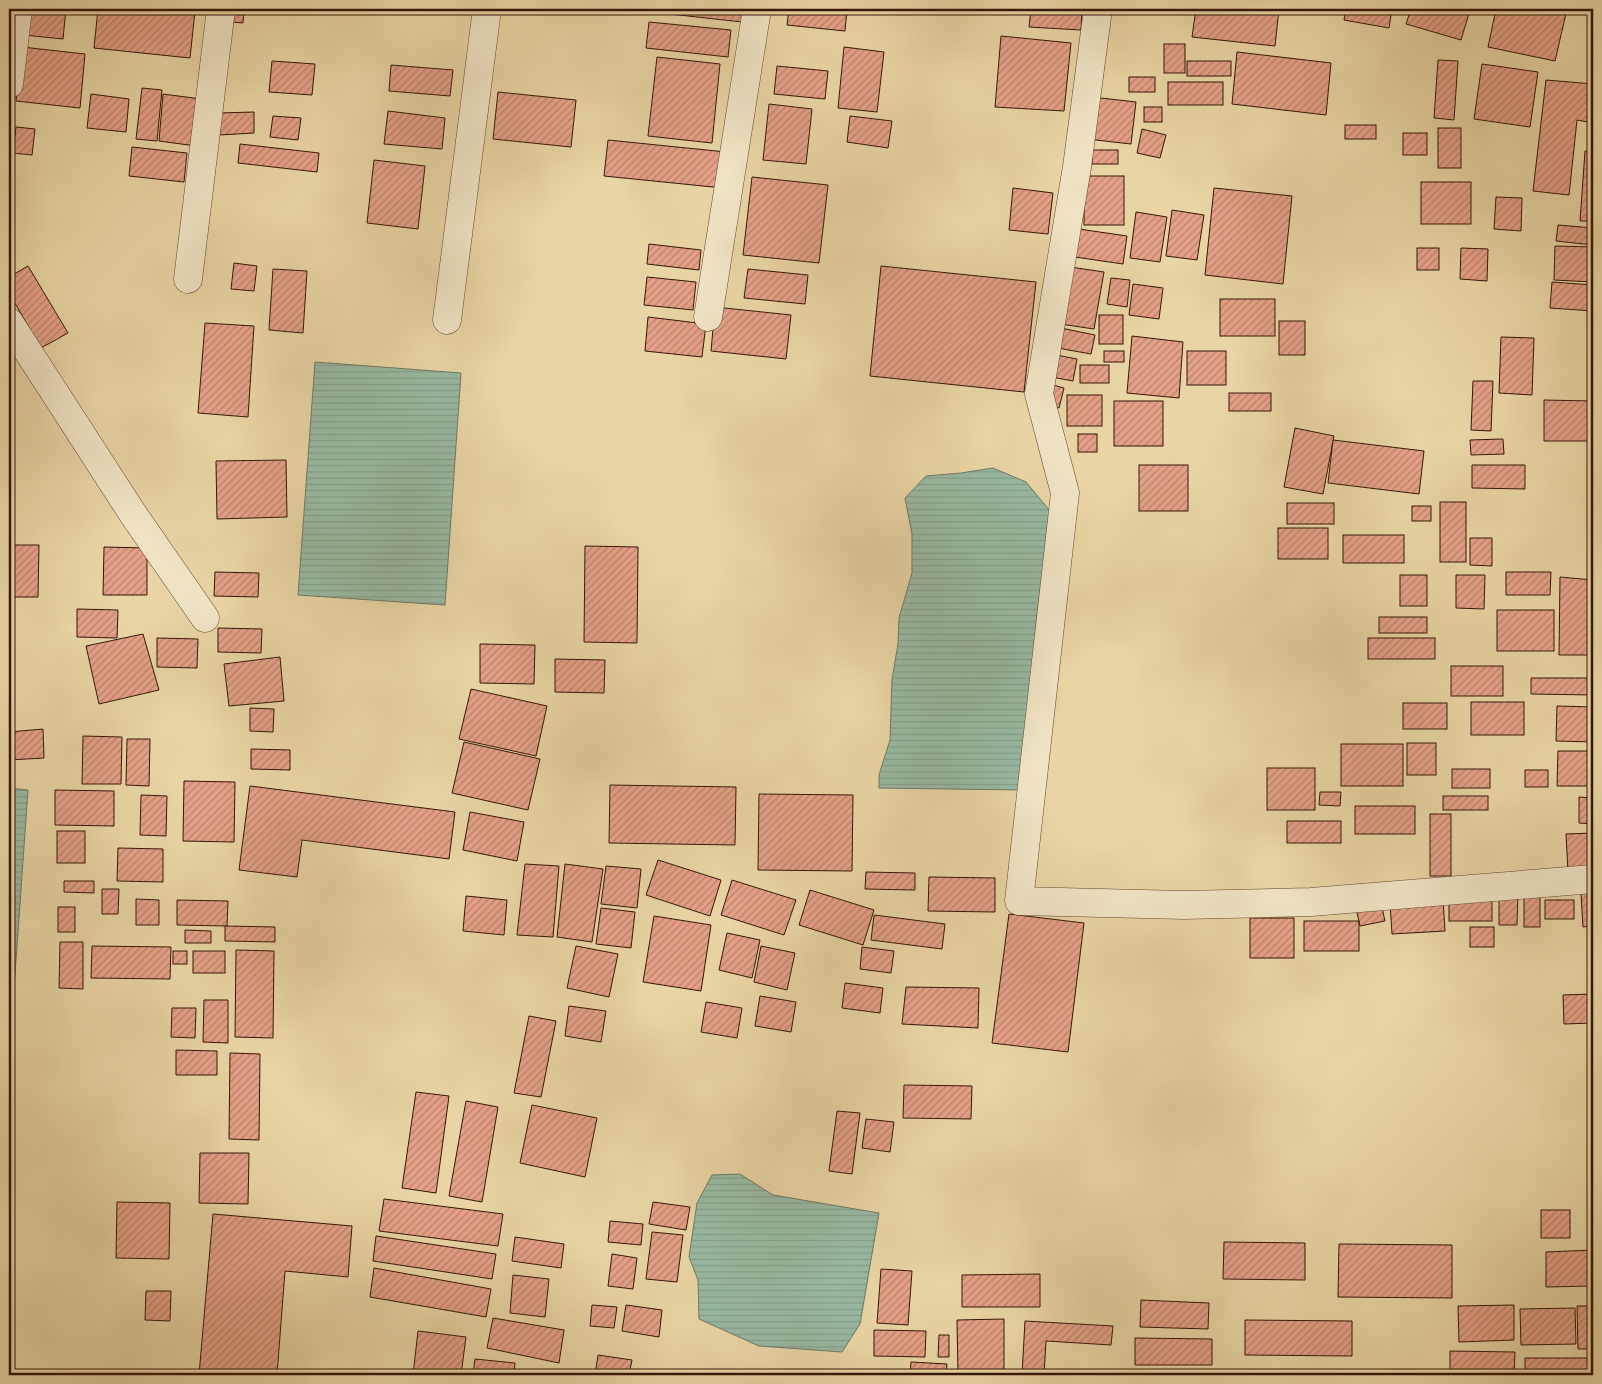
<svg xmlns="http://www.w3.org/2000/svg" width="1602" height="1384" font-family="'IM FELL DW Pica',serif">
  <defs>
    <pattern id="water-rules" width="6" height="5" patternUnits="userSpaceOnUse" patternTransform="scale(1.25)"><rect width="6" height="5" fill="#98b9a2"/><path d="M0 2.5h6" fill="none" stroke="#849e8a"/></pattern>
    <pattern id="building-hatch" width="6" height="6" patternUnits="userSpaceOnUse" patternTransform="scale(1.25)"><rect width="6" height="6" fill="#e5a187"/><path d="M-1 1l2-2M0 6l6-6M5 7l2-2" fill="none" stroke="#ba826c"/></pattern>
  </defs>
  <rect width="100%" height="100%" fill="#e8d4a4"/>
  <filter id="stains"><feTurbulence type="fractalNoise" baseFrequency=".004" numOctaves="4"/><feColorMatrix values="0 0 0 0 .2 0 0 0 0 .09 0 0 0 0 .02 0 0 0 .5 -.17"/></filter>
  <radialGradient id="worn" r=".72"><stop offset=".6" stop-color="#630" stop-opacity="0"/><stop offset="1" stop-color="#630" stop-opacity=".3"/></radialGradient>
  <g fill="url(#water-rules)" stroke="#717864">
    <polygon points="315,362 461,373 445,605 298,595"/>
    <polygon points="993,468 1026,482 1050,511 1037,615 1020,790 879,788 879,775 890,740 892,680 898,644 899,618 912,573 912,534 905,498 926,476 961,473"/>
    <polygon points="9,788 28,790 13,1003 9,1003"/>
    <polygon points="740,1174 773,1195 879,1213 860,1324 842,1352 759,1346 699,1319 698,1280 689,1257 697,1203 712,1175"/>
  </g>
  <g fill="url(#building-hatch)" stroke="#361607">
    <polygon points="27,9 66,9 63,39 24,35"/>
    <polygon points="98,9 174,9 195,11 190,58 94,48"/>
    <polygon points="222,9 244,9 243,23 221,21"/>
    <polygon points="644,9 744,9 742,22 643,11"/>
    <polygon points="789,9 847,9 845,31 787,25"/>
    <polygon points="1031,9 1082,9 1081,30 1029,27"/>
    <polygon points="1196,9 1279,9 1275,46 1192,37"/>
    <polygon points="1346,9 1392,9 1389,28 1344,20"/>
    <polygon points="1411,9 1464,9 1470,10 1461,40 1406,24"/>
    <polygon points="1496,9 1567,9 1555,61 1488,47"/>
    <polygon points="649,22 731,30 728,57 646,48"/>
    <polygon points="1001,36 1071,43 1064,111 995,107"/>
    <rect x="1164" y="44" width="21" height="29"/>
    <polygon points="22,47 85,54 80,108 16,101"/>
    <polygon points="844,47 884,52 877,112 838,108"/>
    <polygon points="1237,52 1331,63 1326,115 1232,104"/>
    <polygon points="1593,52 1593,68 1590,67"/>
    <polygon points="657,57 720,64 712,143 648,136"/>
    <polygon points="1438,60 1458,61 1454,120 1434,118"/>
    <polygon points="272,61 315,64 312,95 269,92"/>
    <rect x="1187" y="61" width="44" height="15"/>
    <polygon points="1482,64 1538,72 1530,127 1474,119"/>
    <polygon points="391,65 453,70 450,96 389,91"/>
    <polygon points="777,66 828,71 825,99 774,94"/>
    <rect x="1129" y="77" width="26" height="15"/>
    <polygon points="1546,80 1593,84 1593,123 1577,120 1569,195 1533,191"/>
    <rect x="1168" y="82" width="55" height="23"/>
    <polygon points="142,88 162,90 157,141 136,139"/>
    <polygon points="498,92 576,100 571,147 493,139"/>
    <polygon points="91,94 129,99 126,132 87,128"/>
    <polygon points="163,94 201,99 196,146 159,141"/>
    <polygon points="1092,97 1136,102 1131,144 1087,139"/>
    <polygon points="769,104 812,109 806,164 763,160"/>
    <rect x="1144" y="107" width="18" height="15"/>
    <polygon points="388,111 445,118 442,149 384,144"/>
    <polygon points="254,112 254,133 219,135 219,113"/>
    <polygon points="273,116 301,118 298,140 270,137"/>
    <polygon points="850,116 892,121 888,148 847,142"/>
    <rect x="1345" y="125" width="31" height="14"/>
    <polygon points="16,127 35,129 32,155 13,153"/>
    <rect x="1438" y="128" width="23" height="40"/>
    <polygon points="1142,129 1166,135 1160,158 1137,153"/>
    <rect x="1403" y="133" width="24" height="22"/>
    <polygon points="608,140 726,152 723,188 604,176"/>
    <polygon points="240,144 319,153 317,172 238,163"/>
    <polygon points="132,147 187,153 184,182 129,176"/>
    <rect x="1092" y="150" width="26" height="14"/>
    <polygon points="1585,151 1593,152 1593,221 1580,221"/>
    <polygon points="374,160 425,166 418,229 367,223"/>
    <rect x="1084" y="176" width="40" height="49"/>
    <polygon points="752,177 828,185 819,263 743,255"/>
    <rect x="1421" y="182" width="50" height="42"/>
    <polygon points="1013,188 1053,193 1048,234 1009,230"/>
    <polygon points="1214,188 1292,196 1283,284 1205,275"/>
    <polygon points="1496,197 1522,198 1521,231 1494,229"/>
    <polygon points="1172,210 1204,215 1197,260 1166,256"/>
    <polygon points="1136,212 1167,217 1160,262 1130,258"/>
    <polygon points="1558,225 1593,228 1593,245 1556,241"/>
    <polygon points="1072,228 1127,236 1123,264 1068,256"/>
    <polygon points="649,244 701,250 699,270 647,264"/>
    <polygon points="1555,246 1593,247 1593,282 1554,280"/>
    <rect x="1417" y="248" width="22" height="22"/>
    <polygon points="1461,248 1488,249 1487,281 1460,279"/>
    <polygon points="234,263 257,266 254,291 231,289"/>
    <polygon points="28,266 68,333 41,348 9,293 9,277"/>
    <polygon points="881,266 1036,282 1024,392 870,376"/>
    <polygon points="1070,267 1104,272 1094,329 1060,324"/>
    <polygon points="273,269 307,271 303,333 269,330"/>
    <polygon points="748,269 808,275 805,304 744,298"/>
    <polygon points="647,277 696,282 693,310 644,305"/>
    <polygon points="1111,278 1130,280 1127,307 1107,304"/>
    <polygon points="1552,282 1593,285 1593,311 1550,308"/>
    <polygon points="1133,284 1163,288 1159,319 1129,315"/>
    <rect x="1220" y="299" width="55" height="37"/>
    <polygon points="715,307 791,315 786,359 711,351"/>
    <rect x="1099" y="315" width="24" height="29"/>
    <polygon points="648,317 706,324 702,357 645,351"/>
    <rect x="1279" y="321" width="26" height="34"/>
    <polygon points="205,323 254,326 248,417 198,413"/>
    <polygon points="1056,327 1095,335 1091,354 1052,347"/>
    <polygon points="1132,336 1183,342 1179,398 1127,393"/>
    <polygon points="1501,337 1534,338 1532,395 1499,393"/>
    <rect x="1104" y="351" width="20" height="11"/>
    <rect x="1187" y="351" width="39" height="34"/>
    <polygon points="1051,354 1077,359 1073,381 1046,376"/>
    <rect x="1080" y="365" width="29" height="18"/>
    <polygon points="1473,381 1493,381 1491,431 1471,430"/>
    <polygon points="1049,384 1064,388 1059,408 1044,403"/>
    <rect x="1229" y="393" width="42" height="18"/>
    <rect x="1067" y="395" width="35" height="31"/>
    <polygon points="1544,400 1593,401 1593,441 1544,441"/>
    <rect x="1114" y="401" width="49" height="45"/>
    <polygon points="1295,428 1334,436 1323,494 1284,487"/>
    <rect x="1078" y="434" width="19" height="18"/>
    <polygon points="1503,439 1504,454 1471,455 1470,440"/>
    <polygon points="1333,440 1424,451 1419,494 1328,483"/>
    <polygon points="286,460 287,517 217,519 216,461"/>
    <rect x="1139" y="465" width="49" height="46"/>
    <polygon points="1472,465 1525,465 1525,489 1472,488"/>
    <rect x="1440" y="502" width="26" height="60"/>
    <rect x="1287" y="503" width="47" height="21"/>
    <rect x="1412" y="506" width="19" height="15"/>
    <rect x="1278" y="528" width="50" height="31"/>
    <rect x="1343" y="535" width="61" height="28"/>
    <polygon points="1470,538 1492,538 1492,566 1470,565"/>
    <polygon points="9,545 39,545 38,597 9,597"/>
    <polygon points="585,546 638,547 637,643 584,642"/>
    <polygon points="104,547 147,548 147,595 103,595"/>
    <polygon points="215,572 259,573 258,597 214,596"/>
    <polygon points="1506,572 1551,572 1550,595 1506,595"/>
    <rect x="1400" y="575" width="27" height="31"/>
    <polygon points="1456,575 1485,575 1484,609 1456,608"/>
    <polygon points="1560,577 1593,580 1593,655 1559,655"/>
    <polygon points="77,609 118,610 117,638 77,637"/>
    <rect x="1497" y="610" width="57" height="41"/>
    <rect x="1379" y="617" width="48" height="16"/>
    <polygon points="218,628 262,629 261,653 218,652"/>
    <polygon points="143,634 159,690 99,704 86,646"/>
    <polygon points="157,638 198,639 197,668 157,667"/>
    <rect x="1368" y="638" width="67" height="21"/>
    <polygon points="480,644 535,645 534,684 480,683"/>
    <polygon points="280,657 284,701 229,706 224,664"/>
    <polygon points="555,659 605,660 604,693 555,692"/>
    <rect x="1451" y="666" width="52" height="30"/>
    <polygon points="1531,678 1593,678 1593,695 1531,694"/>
    <polygon points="471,689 547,706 536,756 459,739"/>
    <rect x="1471" y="702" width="53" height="33"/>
    <rect x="1403" y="703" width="44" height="26"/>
    <polygon points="1557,706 1593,707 1593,742 1556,741"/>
    <polygon points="250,708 274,709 273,732 250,731"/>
    <polygon points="43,729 44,758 9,760 9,732"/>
    <polygon points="83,736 122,737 121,784 82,784"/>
    <polygon points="127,739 150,739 149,786 126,785"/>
    <polygon points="464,742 540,759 528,810 452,793"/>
    <rect x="1407" y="743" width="29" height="32"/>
    <rect x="1341" y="744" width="62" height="42"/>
    <polygon points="251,749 290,750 290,770 251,769"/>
    <polygon points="1558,751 1593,751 1593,786 1557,786"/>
    <rect x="1267" y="768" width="48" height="42"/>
    <rect x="1452" y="769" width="38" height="19"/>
    <rect x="1525" y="770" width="23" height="17"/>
    <polygon points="184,781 235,782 234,842 183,841"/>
    <polygon points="610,785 736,787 735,845 609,843"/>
    <polygon points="250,786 455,812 449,859 302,840 297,877 239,870"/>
    <polygon points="55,790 114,791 114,826 55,825"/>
    <polygon points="1320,792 1341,792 1340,806 1319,805"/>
    <polygon points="759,794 853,795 852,871 758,870"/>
    <polygon points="141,795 167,796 166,836 140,835"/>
    <rect x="1443" y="796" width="45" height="14"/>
    <polygon points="1579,797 1593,798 1593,824 1579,823"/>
    <rect x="1355" y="806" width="60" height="28"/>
    <polygon points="470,812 524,822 517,861 463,850"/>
    <rect x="1430" y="814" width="21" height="62"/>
    <rect x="1287" y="821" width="54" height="22"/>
    <rect x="57" y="831" width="28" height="32"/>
    <polygon points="1593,833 1593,870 1568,871 1566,834"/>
    <polygon points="118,848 163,849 163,882 117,881"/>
    <polygon points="658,860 721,880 710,916 646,895"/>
    <polygon points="525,864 559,866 553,937 517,935"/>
    <polygon points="565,864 603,869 592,942 557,937"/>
    <polygon points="606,866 641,869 637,908 601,904"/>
    <polygon points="866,872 915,873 915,890 865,889"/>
    <polygon points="929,877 995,878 995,912 928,911"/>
    <polygon points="732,880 796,900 784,935 721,915"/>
    <polygon points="64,881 94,881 94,893 64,892"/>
    <polygon points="102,889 119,889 118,914 102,914"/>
    <polygon points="810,890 874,910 863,945 799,925"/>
    <polygon points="1593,892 1593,926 1583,927 1581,893"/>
    <polygon points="1499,894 1518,895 1517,925 1499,925"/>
    <polygon points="466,896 507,900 504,935 463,931"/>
    <rect x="1524" y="897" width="16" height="30"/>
    <polygon points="136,899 159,900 159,925 136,925"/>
    <polygon points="1443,899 1445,931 1392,934 1390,903"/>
    <rect x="1449" y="899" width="43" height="22"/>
    <polygon points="177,900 228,901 227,926 177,925"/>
    <rect x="1545" y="900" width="29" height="19"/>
    <polygon points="1381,903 1385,921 1360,926 1356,908"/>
    <rect x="58" y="907" width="17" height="25"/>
    <polygon points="601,908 635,912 631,948 596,944"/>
    <polygon points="1009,914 1084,923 1068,1052 992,1043"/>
    <polygon points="874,915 945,924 942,949 871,940"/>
    <polygon points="654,916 711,925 701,991 643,982"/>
    <rect x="1250" y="918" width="44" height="40"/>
    <rect x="1304" y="921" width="55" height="30"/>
    <polygon points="225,926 275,927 275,942 225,941"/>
    <rect x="1470" y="927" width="24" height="20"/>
    <polygon points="185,930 211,931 211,943 185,943"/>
    <polygon points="727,933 760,940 752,978 719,970"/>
    <polygon points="60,942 83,942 83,989 59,988"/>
    <polygon points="92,946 171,947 170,979 91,978"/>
    <polygon points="576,946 618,954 609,997 567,988"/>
    <polygon points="761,946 795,953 787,990 754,982"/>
    <polygon points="862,947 894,951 891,973 860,969"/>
    <polygon points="236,950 274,951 273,1038 235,1037"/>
    <rect x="173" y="951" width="14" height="13"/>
    <rect x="193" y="951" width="32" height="22"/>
    <polygon points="845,983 883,988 880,1013 842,1008"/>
    <polygon points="906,987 979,988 978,1028 902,1024"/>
    <polygon points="1593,994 1593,1023 1564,1024 1563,995"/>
    <polygon points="760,996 796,1002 791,1032 755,1026"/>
    <polygon points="204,1000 228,1000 228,1043 203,1042"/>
    <polygon points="706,1002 742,1008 737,1038 701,1032"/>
    <polygon points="569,1006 606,1011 601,1042 565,1036"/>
    <polygon points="172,1008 196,1008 195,1038 171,1037"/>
    <polygon points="529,1016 556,1021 541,1097 514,1093"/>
    <polygon points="176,1050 217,1051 217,1075 176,1075"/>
    <polygon points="230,1053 260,1054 259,1140 229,1139"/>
    <polygon points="904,1085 972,1086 971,1119 903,1118"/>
    <polygon points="416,1092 449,1096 436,1193 402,1188"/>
    <polygon points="466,1101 498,1107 482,1202 449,1196"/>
    <polygon points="532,1105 597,1118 585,1177 520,1163"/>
    <polygon points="837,1111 860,1113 852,1174 829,1171"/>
    <polygon points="866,1119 894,1122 890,1152 862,1148"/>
    <polygon points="200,1153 249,1153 248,1204 199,1203"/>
    <polygon points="384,1199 503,1214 498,1246 379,1231"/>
    <polygon points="117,1202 170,1203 169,1259 116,1258"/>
    <polygon points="653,1202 690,1207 686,1230 649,1224"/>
    <rect x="1541" y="1210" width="29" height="28"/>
    <polygon points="213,1214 352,1226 348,1277 285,1271 277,1375 199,1375"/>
    <polygon points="610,1221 643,1224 641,1245 608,1242"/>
    <polygon points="652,1232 683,1235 677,1282 646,1279"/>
    <polygon points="376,1236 496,1254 492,1279 373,1261"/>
    <polygon points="515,1237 564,1244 561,1268 512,1261"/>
    <polygon points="1224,1242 1305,1243 1305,1280 1223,1279"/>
    <polygon points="1339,1244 1452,1245 1452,1298 1338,1297"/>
    <polygon points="1593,1250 1593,1286 1546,1287 1546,1252"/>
    <polygon points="612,1254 637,1258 633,1289 608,1286"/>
    <polygon points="374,1268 491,1289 486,1317 370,1297"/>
    <polygon points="881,1269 912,1271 908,1325 877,1323"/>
    <polygon points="1040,1274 1040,1307 962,1307 962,1275"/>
    <polygon points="513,1275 549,1279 545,1317 510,1313"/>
    <polygon points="146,1291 171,1291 170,1321 145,1320"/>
    <polygon points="1141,1300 1209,1303 1208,1329 1140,1327"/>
    <polygon points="592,1305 617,1307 614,1328 590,1326"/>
    <polygon points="626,1305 662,1310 659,1337 622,1331"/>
    <polygon points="1514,1305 1514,1340 1459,1342 1458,1306"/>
    <polygon points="1577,1306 1593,1306 1593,1349 1578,1349"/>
    <polygon points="1575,1308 1576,1344 1521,1345 1520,1309"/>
    <polygon points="493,1318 564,1330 559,1363 487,1348"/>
    <polygon points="1004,1319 1004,1375 958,1375 957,1320"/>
    <polygon points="1245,1320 1352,1321 1352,1356 1245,1355"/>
    <polygon points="1025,1321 1113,1326 1111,1345 1046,1341 1044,1375 1022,1375"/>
    <polygon points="874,1330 926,1331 925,1357 874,1356"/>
    <polygon points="418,1331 466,1337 461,1375 413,1375"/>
    <polygon points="939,1335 949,1335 949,1357 938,1357"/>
    <polygon points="1135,1338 1212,1339 1212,1365 1135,1365"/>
    <polygon points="1450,1351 1515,1352 1514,1375 1450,1375"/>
    <polygon points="598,1355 632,1360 629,1375 595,1375"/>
    <polygon points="1525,1358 1590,1358 1589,1375 1525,1375"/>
    <polygon points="475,1359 515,1363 514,1375 473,1375"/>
    <polygon points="911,1362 947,1364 946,1375 910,1375"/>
    <polygon points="1262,1370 1308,1371 1308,1375 1262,1375"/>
    <polygon points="877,1372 901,1373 901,1375 877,1375"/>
    <polygon points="1134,1372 1215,1374 1215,1375 1134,1375"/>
  </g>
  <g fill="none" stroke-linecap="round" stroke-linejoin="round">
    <g stroke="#62462e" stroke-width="29">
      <g id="street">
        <polyline points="1098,9 1077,167 1039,394 1065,493 1019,901 1184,905 1311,902 1593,879"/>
        <polyline points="9,84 18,9"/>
        <polyline points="188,279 221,9"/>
        <polyline points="708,317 757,9"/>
        <polyline points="447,320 487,9"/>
        <polyline points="9,322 133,514 205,618"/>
      </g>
    </g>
    <use href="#street" stroke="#f0e3c4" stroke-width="28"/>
  </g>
  <rect width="1602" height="1384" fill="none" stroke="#e8d4a4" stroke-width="30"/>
  <rect x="10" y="10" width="1582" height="1364" fill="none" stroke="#361607" stroke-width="2.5"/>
  <rect x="15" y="15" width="1572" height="1354" fill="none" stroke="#361607"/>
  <rect width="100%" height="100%" filter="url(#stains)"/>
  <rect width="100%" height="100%" fill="url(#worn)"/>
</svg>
